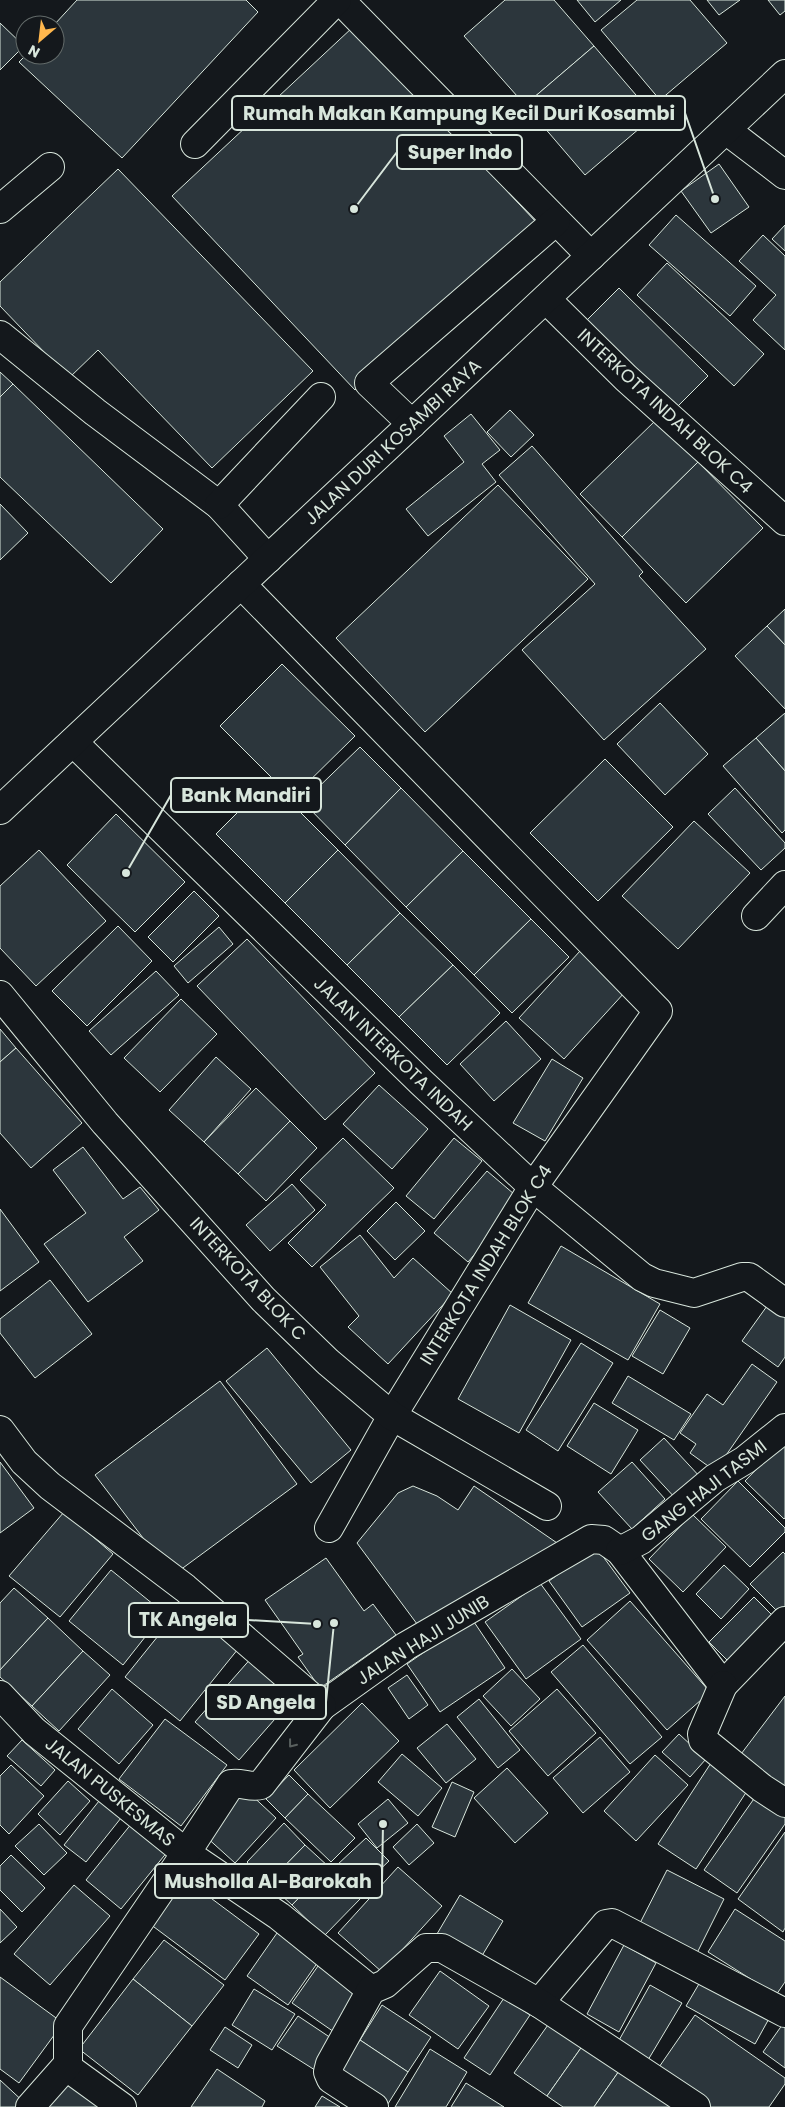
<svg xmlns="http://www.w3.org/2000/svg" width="785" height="2107" font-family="Poppins,sans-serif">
  <rect width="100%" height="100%" fill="#14181c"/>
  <g fill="#2c363c" stroke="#d8e6dc">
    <polygon points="77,0 246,0 258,12 122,158 19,62 26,55 55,55 54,25"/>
    <polygon points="505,0 554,0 594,46 525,105 464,36"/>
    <polygon points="577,0 621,0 595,22"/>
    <polygon points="637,0 690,0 727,43 660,100 601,30"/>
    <polygon points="707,0 740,0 719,15"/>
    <polygon points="768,0 785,0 785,11 780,15"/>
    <polygon points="0,23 24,46 0,70"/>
    <polygon points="353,27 536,222 355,390 172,196"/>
    <polygon points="594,46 654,116 585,175 525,105"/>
    <polygon points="719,164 749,207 711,233 681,191"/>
    <polygon points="118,169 313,371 212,468 98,350 69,378 0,306 0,282"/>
    <polygon points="676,215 756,286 730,316 649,245"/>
    <polygon points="785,225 785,251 772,239"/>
    <polygon points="763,235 785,256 785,350 753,320 776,295 739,261"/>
    <polygon points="667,263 764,354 734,386 637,295"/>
    <polygon points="619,288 708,376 670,414 581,326"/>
    <polygon points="0,372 13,384 0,397"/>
    <polygon points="13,384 163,529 111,583 0,477 0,397"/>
    <polygon points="510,410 534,435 511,457 487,432"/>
    <polygon points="471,414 500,450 482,464 496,482 428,536 406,509 464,462 444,436"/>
    <polygon points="657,419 698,462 622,537 580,494"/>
    <polygon points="532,446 643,572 639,576 706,649 604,740 522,650 595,584 499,475"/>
    <polygon points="698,462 763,528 686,603 622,537"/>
    <polygon points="498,485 588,579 425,732 336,638"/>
    <polygon points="0,504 28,533 0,560"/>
    <polygon points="785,609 785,645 767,626"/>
    <polygon points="767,626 785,645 785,709 735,656"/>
    <polygon points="282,664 355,736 292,798 220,726"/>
    <polygon points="660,703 708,754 665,795 617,744"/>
    <polygon points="785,713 785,771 756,738"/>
    <polygon points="756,738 785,771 785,830 782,833 723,766"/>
    <polygon points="360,747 401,788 345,845 303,802"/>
    <polygon points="605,759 673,827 598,901 530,833"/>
    <polygon points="269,781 338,850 285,903 216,834"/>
    <polygon points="401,788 463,851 406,907 345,845"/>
    <polygon points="735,788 785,843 785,848 761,870 708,814"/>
    <polygon points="116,814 185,882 135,932 67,865"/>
    <polygon points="694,821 750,873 678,949 622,896"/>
    <polygon points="39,850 106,921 36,986 0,948 0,886"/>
    <polygon points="338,850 400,913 347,965 285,903"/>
    <polygon points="463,851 531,919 474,975 406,907"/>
    <polygon points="194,891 219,916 173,962 148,937"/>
    <polygon points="400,913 453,965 399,1017 347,965"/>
    <polygon points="531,919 569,957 512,1013 474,975"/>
    <polygon points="118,926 152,961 87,1026 52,991"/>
    <polygon points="219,927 233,944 188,983 174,966"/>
    <polygon points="247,939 375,1073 325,1120 197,986"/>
    <polygon points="580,951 625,992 564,1059 519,1018"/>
    <polygon points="453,965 500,1013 447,1065 399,1017"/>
    <polygon points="156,971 179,995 111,1055 89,1031"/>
    <polygon points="181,999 217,1034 160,1092 124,1058"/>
    <polygon points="506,1021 541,1059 494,1101 460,1064"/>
    <polygon points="0,1029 16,1048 0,1062"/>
    <polygon points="16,1048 82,1123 31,1168 0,1133 0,1062"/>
    <polygon points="216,1057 251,1089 204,1142 169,1110"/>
    <polygon points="552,1059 583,1078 545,1141 513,1123"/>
    <polygon points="379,1085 428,1129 392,1169 343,1124"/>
    <polygon points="256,1088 290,1121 238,1174 204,1142"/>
    <polygon points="290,1121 317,1148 266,1201 238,1174"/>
    <polygon points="343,1138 394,1188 312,1267 288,1243 326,1205 300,1180"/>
    <polygon points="454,1138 482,1161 434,1219 406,1196"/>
    <polygon points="83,1147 123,1199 140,1187 159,1210 124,1237 143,1261 88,1302 44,1244 86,1213 53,1170"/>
    <polygon points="487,1171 521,1200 468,1262 434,1233"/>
    <polygon points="292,1184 315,1210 270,1251 246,1225"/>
    <polygon points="396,1202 425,1231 395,1260 367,1231"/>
    <polygon points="0,1209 39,1262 0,1291"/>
    <polygon points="360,1235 394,1278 413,1258 453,1294 388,1364 348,1327 359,1316 320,1267"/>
    <polygon points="561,1246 660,1304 628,1360 528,1303"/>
    <polygon points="50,1280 92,1334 35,1378 0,1333 0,1319"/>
    <polygon points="772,1299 785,1308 785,1357 778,1367 742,1341"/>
    <polygon points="510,1305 571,1340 519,1433 458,1399"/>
    <polygon points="660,1310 690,1328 663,1374 632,1356"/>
    <polygon points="581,1343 613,1363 558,1451 526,1430"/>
    <polygon points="267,1348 351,1450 311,1483 226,1381"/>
    <polygon points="752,1364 777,1382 715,1471 690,1453 696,1444 680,1433 707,1394 723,1405"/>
    <polygon points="628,1376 691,1414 674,1440 612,1403"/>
    <polygon points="220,1381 297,1484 172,1576 95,1475"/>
    <polygon points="594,1403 638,1430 611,1474 567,1446"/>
    <polygon points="664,1438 701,1478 677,1500 640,1460"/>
    <polygon points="785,1440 785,1518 784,1519 745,1481"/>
    <polygon points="0,1462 34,1508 0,1533"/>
    <polygon points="632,1462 665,1499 632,1529 598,1492"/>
    <polygon points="738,1481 785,1528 785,1532 750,1567 701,1519"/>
    <polygon points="413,1486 437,1496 458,1510 474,1486 560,1545 420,1628 357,1543 398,1493"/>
    <polygon points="64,1512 113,1554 60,1617 9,1576"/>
    <polygon points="692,1514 726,1547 683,1592 649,1559"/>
    <polygon points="596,1547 630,1593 582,1627 549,1581"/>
    <polygon points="783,1552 785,1554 785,1612 782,1616 750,1584"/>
    <polygon points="326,1558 364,1611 373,1604 396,1635 320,1688 298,1657 303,1654 265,1600"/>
    <polygon points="724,1565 749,1589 721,1619 696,1594"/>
    <polygon points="111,1570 164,1613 123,1665 69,1621"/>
    <polygon points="540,1583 581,1639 526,1679 485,1622"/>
    <polygon points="14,1588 48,1618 0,1670 0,1603"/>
    <polygon points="754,1597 776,1619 731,1664 709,1642"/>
    <polygon points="630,1601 710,1692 667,1730 587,1640"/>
    <polygon points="183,1605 238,1649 180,1721 125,1677"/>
    <polygon points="48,1618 83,1651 32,1706 0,1677 0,1670"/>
    <polygon points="472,1619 505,1668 440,1712 407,1664"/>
    <polygon points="583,1645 662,1737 630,1764 551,1672"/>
    <polygon points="83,1651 110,1675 59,1731 32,1706"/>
    <polygon points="253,1656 296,1695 239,1760 195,1722"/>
    <polygon points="512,1669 540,1699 511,1726 483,1696"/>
    <polygon points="407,1675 428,1705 409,1719 388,1688"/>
    <polygon points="112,1689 153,1725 119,1764 78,1729"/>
    <polygon points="557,1689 596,1733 548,1776 509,1731"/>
    <polygon points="785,1696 785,1794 738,1758"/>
    <polygon points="479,1699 520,1750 498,1768 457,1717"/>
    <polygon points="362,1703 399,1741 330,1808 294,1770"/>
    <polygon points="165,1719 227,1765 181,1826 119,1779"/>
    <polygon points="447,1724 476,1759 446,1783 417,1748"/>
    <polygon points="679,1734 706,1759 690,1777 662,1752"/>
    <polygon points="600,1737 630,1772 583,1813 553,1778"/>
    <polygon points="22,1740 55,1770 41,1786 7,1756"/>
    <polygon points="402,1754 442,1788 418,1816 378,1782"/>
    <polygon points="655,1755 688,1785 636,1841 604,1811"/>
    <polygon points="711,1763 749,1788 696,1869 658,1844"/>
    <polygon points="11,1765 44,1796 9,1834 0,1825 0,1776"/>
    <polygon points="507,1768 548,1813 515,1843 474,1798"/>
    <polygon points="289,1775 308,1794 285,1818 266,1799"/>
    <polygon points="68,1781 90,1801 60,1835 38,1814"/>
    <polygon points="452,1782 474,1792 455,1837 432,1827"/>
    <polygon points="246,1790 276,1818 235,1863 204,1835"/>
    <polygon points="758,1793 785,1813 785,1824 737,1893 704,1870"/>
    <polygon points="308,1794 355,1838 331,1862 285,1818"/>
    <polygon points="388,1799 408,1823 377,1848 358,1824"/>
    <polygon points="99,1801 121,1818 86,1862 64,1845"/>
    <polygon points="132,1823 168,1851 121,1909 86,1880"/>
    <polygon points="284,1823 305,1845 268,1883 247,1862"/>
    <polygon points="39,1824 67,1853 44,1875 15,1846"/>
    <polygon points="417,1824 434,1843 409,1865 393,1847"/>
    <polygon points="785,1832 785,1928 783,1932 738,1899"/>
    <polygon points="366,1838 389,1861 359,1889 337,1865"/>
    <polygon points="305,1845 329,1867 292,1905 268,1883"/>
    <polygon points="11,1855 45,1888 22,1912 0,1890 0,1866"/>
    <polygon points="329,1867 361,1898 324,1936 292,1905"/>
    <polygon points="398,1867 442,1906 382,1972 338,1933"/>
    <polygon points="667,1870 724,1899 695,1957 638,1927"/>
    <polygon points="184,1878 259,1934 225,1980 150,1924"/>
    <polygon points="74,1885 110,1916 50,1985 14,1954"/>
    <polygon points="460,1895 503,1921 477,1964 434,1939"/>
    <polygon points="0,1909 17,1927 0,1943"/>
    <polygon points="735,1909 785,1941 785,1982 776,1995 708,1952"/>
    <polygon points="277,1933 318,1962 288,2005 247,1976"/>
    <polygon points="164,1940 224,1985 192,2026 133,1979"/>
    <polygon points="624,1945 656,1963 619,2032 587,2014"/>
    <polygon points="318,1966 363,1997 337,2034 292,2003"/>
    <polygon points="440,1971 489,2006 458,2049 409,2015"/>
    <polygon points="0,1977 63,2023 19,2083 0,2069"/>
    <polygon points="703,1977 771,2015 755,2044 686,2006"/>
    <polygon points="133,1979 192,2026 138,2095 79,2049"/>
    <polygon points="650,1985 682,2003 648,2060 618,2042"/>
    <polygon points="254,1989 295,2014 272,2050 232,2025"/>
    <polygon points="504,1998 530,2015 490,2075 464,2058"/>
    <polygon points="382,2005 431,2037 408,2072 360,2040"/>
    <polygon points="695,2015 785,2078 785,2084 769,2107 711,2107 657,2070"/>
    <polygon points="298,2016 337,2042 318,2072 277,2046"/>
    <polygon points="785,2021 785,2068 763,2052"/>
    <polygon points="550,2022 583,2045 547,2096 514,2073"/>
    <polygon points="225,2027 252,2045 238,2068 210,2050"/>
    <polygon points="360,2040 408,2072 386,2107 334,2079"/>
    <polygon points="583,2045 619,2071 594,2107 563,2107 547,2096"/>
    <polygon points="430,2049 467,2072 446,2107 395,2107"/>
    <polygon points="217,2069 265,2101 262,2107 191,2107"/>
    <polygon points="619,2071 671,2107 594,2107"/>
    <polygon points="64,2078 100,2107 41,2107"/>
    <polygon points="0,2080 27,2105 26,2107 0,2107"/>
    <polygon points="466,2083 504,2107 451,2107"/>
    <polygon points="322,2096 340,2107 315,2107"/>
  </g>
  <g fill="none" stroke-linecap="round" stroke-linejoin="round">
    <g stroke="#d8e6dc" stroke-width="30">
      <g id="minor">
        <polyline points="340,0 591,256"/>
        <polyline points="726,130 785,175"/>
        <polyline points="195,144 337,0"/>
        <polyline points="0,209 50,167"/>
        <polyline points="546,299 626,378 785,521"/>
        <polyline points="0,335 95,412 219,505 268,559"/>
        <polyline points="412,424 369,383 556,221"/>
        <polyline points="219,505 321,397"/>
        <polyline points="241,584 658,1011 533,1187 392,1416 329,1528"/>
        <polyline points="73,742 421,1082 533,1187 642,1277 654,1283 694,1293 742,1277 749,1277 785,1303"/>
        <polyline points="756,916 785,885"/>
        <polyline points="0,995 105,1123 263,1299 328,1362 392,1416 547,1506"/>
        <polyline points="0,1430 24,1462 50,1486 185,1588 322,1706 406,1646 591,1539 604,1540 620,1551 723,1685 785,1621"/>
        <polyline points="620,1551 641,1540 715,1478 745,1460 785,1428"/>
        <polyline points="723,1685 702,1734 703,1740 762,1788 785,1803"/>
        <polyline points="0,1695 34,1731 186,1853 279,1916 371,1990"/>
        <polyline points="539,2003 606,1924 612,1923 785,2013"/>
        <polyline points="68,2064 71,2070 122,2107"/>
        <path d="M30,2107L68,2064V2026L186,1853L231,1784C241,1782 251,1788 261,1785L322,1706"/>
        <polyline points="374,2107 331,2079 328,2072 330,2064 371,1990 385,1984 426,1948 442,1948 449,1952 539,2003 696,2107"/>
      </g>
    </g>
    <g stroke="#d8e6dc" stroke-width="30">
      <polyline id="major" points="0,810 785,74"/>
    </g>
    <use href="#minor" stroke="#14181c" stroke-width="28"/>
    <use href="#major" stroke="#14181c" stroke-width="28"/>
  </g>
  <defs><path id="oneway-chevron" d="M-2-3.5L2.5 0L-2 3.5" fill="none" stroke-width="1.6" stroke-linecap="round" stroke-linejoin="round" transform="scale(1.25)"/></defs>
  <use stroke="#59605f" href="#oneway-chevron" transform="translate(292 1744) rotate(128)"/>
  <g text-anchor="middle" stroke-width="4" stroke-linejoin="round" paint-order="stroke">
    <g font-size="18" fill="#d8e6dc" stroke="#14181c">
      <text transform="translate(665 411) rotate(43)" y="6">INTERKOTA INDAH BLOK C4</text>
      <text transform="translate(393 442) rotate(-43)" y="6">JALAN DURI KOSAMBI RAYA</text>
      <text transform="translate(393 1054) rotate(44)" y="6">JALAN INTERKOTA INDAH</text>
      <text transform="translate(486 1265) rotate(-58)" y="6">INTERKOTA INDAH BLOK C4</text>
      <text transform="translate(248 1279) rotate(47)" y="6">INTERKOTA BLOK C</text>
      <text transform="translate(704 1491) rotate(-38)" y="6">GANG HAJI TASMI</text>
      <text transform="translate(423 1640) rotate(-32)" y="6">JALAN HAJI JUNIB</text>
      <text transform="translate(110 1792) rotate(39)" y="6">JALAN PUSKESMAS</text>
    </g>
  </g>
  <path fill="none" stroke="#d8e6dc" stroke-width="2" d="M715 199L685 113M354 209L397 152M126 873L171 795M317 1624L248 1620M334 1623L326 1702M383 1824L382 1881"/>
  <g fill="#d8e6dc" stroke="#14181c" stroke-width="2">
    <circle cx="715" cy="199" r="5"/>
    <circle cx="354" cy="209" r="5"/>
    <circle cx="126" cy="873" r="5"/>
    <circle cx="317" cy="1624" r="5"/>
    <circle cx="334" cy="1623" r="5"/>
    <circle cx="383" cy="1824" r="5"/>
  </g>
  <g fill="#14181c" stroke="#d8e6dc" stroke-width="2">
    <rect x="232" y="96" width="453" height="34" rx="5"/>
    <rect x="397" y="135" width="125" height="34" rx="5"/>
    <rect x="171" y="778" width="150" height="34" rx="5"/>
    <rect x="129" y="1603" width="119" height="34" rx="5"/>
    <rect x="206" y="1685" width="120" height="34" rx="5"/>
    <rect x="155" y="1864" width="227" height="34" rx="5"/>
  </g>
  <g font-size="19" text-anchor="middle" font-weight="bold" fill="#d8e6dc">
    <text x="459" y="120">Rumah Makan Kampung Kecil Duri Kosambi</text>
    <text x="460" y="159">Super Indo</text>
    <text x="246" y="802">Bank Mandiri</text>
    <text x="188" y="1626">TK Angela</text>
    <text x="266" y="1709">SD Angela</text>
    <text x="268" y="1888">Musholla Al-Barokah</text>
  </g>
  <g transform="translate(40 40) rotate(208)"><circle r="24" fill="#14181c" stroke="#626a69"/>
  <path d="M0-4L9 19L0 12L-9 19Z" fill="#ffb74d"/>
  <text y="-8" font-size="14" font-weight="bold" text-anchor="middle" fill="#d8e6dc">N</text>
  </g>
</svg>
